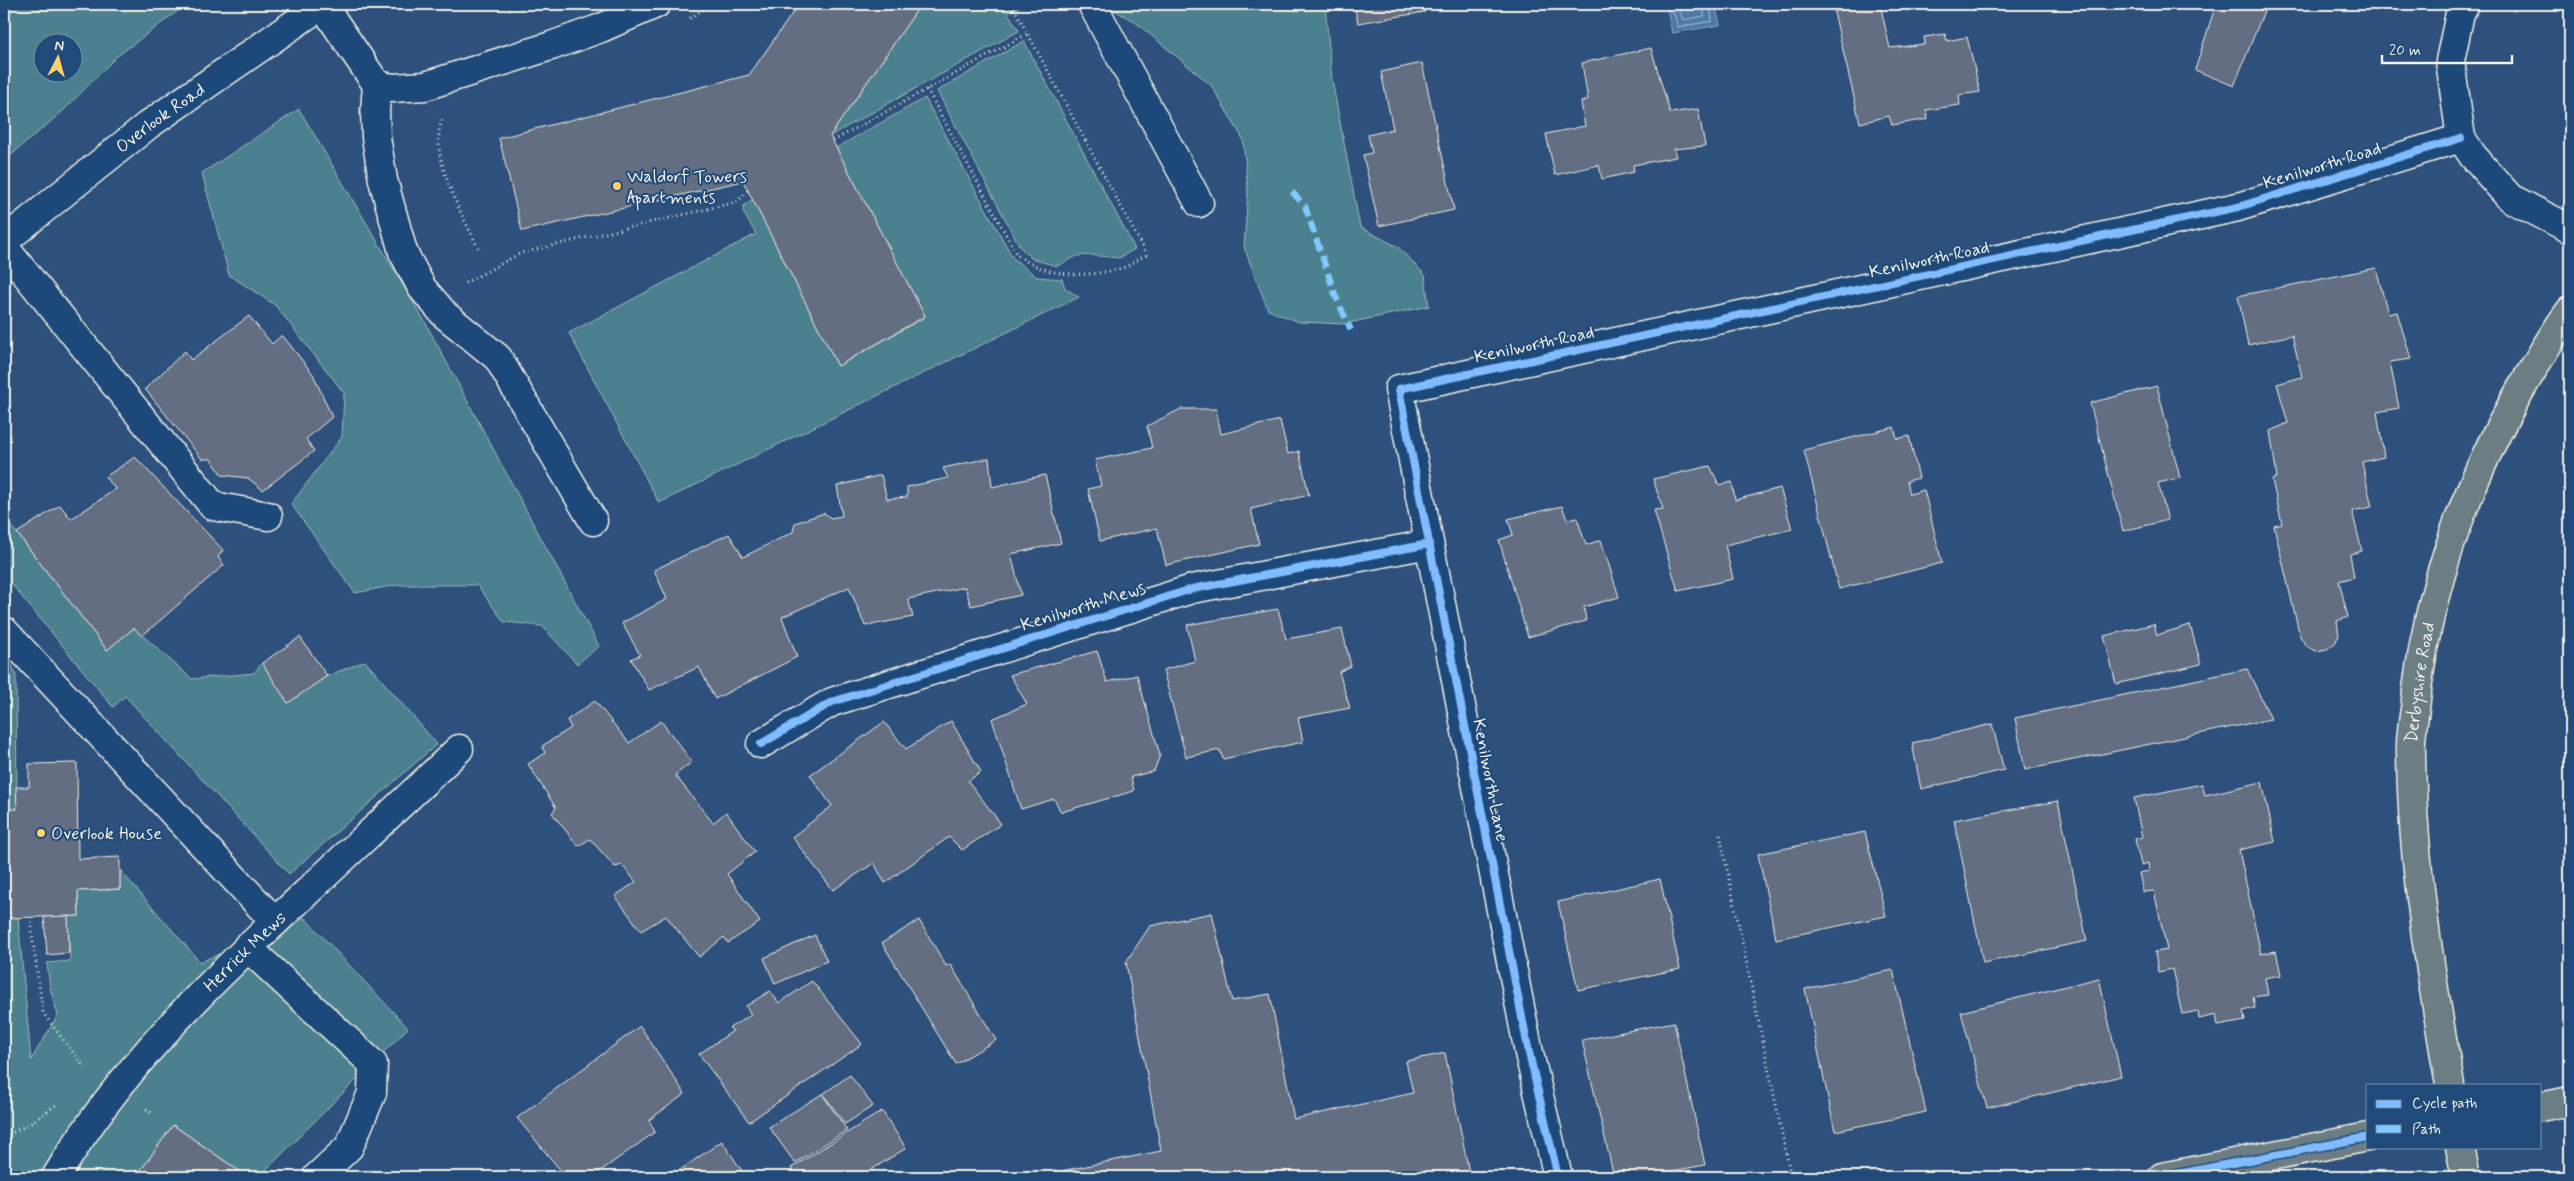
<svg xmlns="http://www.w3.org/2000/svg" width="2574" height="1181" font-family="Mynerve,sans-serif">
  <rect width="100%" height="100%" fill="#2d517c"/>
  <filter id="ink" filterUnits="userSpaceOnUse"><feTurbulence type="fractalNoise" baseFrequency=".02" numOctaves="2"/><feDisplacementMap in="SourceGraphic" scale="10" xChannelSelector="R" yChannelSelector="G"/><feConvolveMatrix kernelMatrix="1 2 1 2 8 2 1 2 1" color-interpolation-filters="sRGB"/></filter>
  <g filter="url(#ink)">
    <g fill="#4c818e" stroke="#a0b9bb" fill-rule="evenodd">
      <path d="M4,4H187L116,57L63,111L4,161ZM72,42V72H42V42Z"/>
      <polygon points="921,4 1024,4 1008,13 1019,31 830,136"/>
      <polygon points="1104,4 1325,4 1332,80 1360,227 1398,247 1425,275 1429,306 1344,324 1299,322 1268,310 1244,247 1248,191 1243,139 1211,85 1135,22"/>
      <polygon points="1024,41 1135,249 1119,258 1090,255 1077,256 1057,266 1032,259 1020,247 937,91"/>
      <polygon points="925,98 1013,258 1037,277 1062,279 1065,288 1079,297 659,503 569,333 756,234 743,212 744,205 753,199 838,366 925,317 836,148"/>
      <polygon points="299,109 425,322 599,646 577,664 542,626 504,622 477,585 397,585 355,593 291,504 342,437 344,393 275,305 229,275 202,173"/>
      <polygon points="4,519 17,533 107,650 134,628 192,679 254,673 262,663 288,702 327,676 365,661 437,744 289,874 125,696 113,707 4,575"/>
      <polygon points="4,657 10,661 16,675 17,809 4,809"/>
      <polygon points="120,870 200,962 305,918 408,1028 259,1177 248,1177 173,1125 136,1177 4,1177 4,918 18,917 31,1060 58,1015 50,988 47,963 70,961 68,916 79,916 78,891 120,889"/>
      <polygon points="2372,1173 2376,1177 2282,1177"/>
    </g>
    <polygon fill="#4b79a7" stroke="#8fa9c1" points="1666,4 1715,4 1720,25 1672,33"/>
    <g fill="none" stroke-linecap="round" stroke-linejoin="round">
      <g stroke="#b0c1ce" stroke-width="1">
        <polyline points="1671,4 1678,27 1712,21 1710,4"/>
        <polyline points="1677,4 1683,20 1704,16 1704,4"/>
      </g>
    </g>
    <g fill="#636e83" stroke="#f4f1e8">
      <polygon points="799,4 921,4 830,136 925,316 838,366 743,181 522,231 499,138 749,75"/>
      <polygon points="1354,4 1423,4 1425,12 1358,23"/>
      <polygon points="1863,4 1880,4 1890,48 1925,44 1924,37 1945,34 1947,41 1967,37 1980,92 1959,95 1960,105 1926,110 1928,119 1892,125 1889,116 1860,123 1834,12"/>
      <polygon points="2216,4 2276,4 2264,11 2234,86 2195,70"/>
      <polygon points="1651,48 1670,113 1698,109 1705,146 1674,149 1676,157 1633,165 1634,172 1602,179 1599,165 1555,175 1546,134 1585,126 1581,102 1588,100 1582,63"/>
      <polygon points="1422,63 1454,210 1379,226 1363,155 1372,153 1368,135 1393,129 1381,72"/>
      <polygon points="2376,268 2388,314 2397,312 2411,359 2390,362 2399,408 2377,412 2384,457 2362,462 2372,507 2352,511 2362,551 2350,554 2354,577 2339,581 2348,617 2337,621 2339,635 2335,643 2327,649 2316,651 2306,646 2300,636 2274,526 2282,524 2272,480 2277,477 2270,431 2288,423 2277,384 2302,377 2292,335 2248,345 2238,296"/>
      <polygon points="249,316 272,344 282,335 313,374 332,417 306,439 314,451 263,490 248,478 222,475 211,459 202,459 145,389 185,351 191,360"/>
      <polygon points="2157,386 2180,478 2158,483 2168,520 2123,531 2090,403"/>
      <polygon points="1181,409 1216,409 1221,434 1280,420 1288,454 1299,451 1309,495 1251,509 1259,544 1166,565 1157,528 1100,541 1088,489 1101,486 1095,460 1152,448 1147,426"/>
      <polygon points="1894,427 1897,439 1909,436 1919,478 1907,481 1910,494 1924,490 1942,563 1839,589 1804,450"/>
      <polygon points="135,457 223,550 218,557 224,565 142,636 134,628 107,650 17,533 60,505 71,519 116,489 105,477"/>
      <polygon points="989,458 992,487 1045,475 1061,543 1011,554 1021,595 971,606 965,587 908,599 913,617 865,626 849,587 782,617 797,657 715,699 699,667 649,690 631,659 640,655 622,623 667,599 654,570 729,534 743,557 793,532 795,523 824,513 831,518 842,516 837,486 881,475 887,499 907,497 907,487 948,478 943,468"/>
      <polygon points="1710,466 1719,485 1732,482 1735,500 1780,488 1792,529 1725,545 1733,579 1678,591 1654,510 1663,509 1653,479"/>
      <polygon points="1562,506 1567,520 1577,518 1586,545 1601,540 1619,597 1584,607 1586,621 1528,637 1499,540 1513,535 1508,519"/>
      <polygon points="1278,609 1286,639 1342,629 1351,666 1339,672 1350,708 1298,718 1303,742 1223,759 1220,750 1186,757 1163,670 1195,661 1187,625"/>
      <polygon points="2154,624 2157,635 2190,625 2201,664 2116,684 2104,636"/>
      <polygon points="300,637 327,676 288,703 262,663"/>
      <polygon points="1097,651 1107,682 1137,675 1160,755 1154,771 1131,777 1134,791 1061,812 1054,799 1021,809 992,719 1027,704 1010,675"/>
      <polygon points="2247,669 2271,719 2025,770 2015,718"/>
      <polygon points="595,701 629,743 661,721 692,762 675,775 713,823 726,812 755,852 727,874 760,922 728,943 724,937 699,957 666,916 641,931 615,896 636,882 622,865 615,867 590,839 578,846 552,813 556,808 528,764 545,753 542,746 571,728 567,720"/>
      <polygon points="951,721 981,772 968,781 1001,824 962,850 949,837 885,883 874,863 833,890 792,837 832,806 810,775 884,722 906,749"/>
      <polygon points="1992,724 2004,770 1921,789 1912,743"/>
      <polygon points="77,763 78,859 120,857 120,889 78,891 79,916 4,918 4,809 17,809 16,787 29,787 29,764"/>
      <polygon points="2262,782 2275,842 2239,850 2261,954 2276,951 2281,975 2265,978 2268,995 2253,997 2255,1008 2243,1011 2245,1021 2218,1026 2216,1015 2199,1019 2198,1011 2182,1014 2172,969 2158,972 2155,952 2167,950 2154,891 2143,892 2139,873 2149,871 2148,863 2141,865 2135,839 2142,837 2134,798 2202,784 2205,795"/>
      <polygon points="2058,801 2087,941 1983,963 1954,820"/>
      <polygon points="1865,832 1886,916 1776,939 1758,854"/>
      <polygon points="1660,879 1680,969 1578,990 1558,902"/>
      <polygon points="1212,913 1232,1001 1270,994 1294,1119 1413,1093 1406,1061 1445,1053 1470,1177 1031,1177 1161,1151 1126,962 1150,926"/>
      <polygon points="68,916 69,953 47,955 44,917"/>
      <polygon points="919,920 946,966 950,964 996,1040 956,1064 882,943"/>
      <polygon points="815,935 827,961 775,984 764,958"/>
      <polygon points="1893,970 1926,1112 1835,1131 1805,989"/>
      <polygon points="2099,978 2121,1076 1987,1108 1961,1012"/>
      <polygon points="812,981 862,1044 749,1122 699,1054 733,1031 729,1028 751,1015 746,1006 770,991 779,1003"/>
      <polygon points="1674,1022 1705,1165 1640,1177 1614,1177 1582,1040"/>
      <polygon points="640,1026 685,1094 649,1120 655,1132 592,1177 566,1177 517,1118"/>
      <polygon points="850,1075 873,1106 845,1124 823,1094"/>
      <polygon points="822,1094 847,1130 795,1163 769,1127"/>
      <polygon points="882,1111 906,1148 860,1177 798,1177 791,1168"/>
      <polygon points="173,1125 248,1177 136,1177"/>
      <polygon points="722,1141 746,1177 670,1177"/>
    </g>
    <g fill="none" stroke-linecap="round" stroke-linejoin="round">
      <g stroke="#f4f1e8" stroke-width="31">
        <g id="minor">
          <polyline points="322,4 377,85 375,111 376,137 383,180 403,252 422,288 445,315 498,358 593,521"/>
          <polyline points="1092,4 1199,203"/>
          <polyline points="2465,4 2460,13 2450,61 2461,138 2473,156 2510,198 2570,229"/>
          <polyline points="377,85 393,88 425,86 551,46 601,28 656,4"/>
          <path id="s1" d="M4,241L148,125L323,4"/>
          <polyline points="4,247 213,506 268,516"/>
          <polyline points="4,631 275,922"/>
          <polyline points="761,744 832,702 1192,589 1429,544"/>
          <polyline points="247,947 373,1064 372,1093 349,1147 317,1177"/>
          <path id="s2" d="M56,1177C120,1068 212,980 305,894C356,846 408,798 459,749"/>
          <polyline points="1558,1177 1529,1053 1399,389 2238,207 2461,138"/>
        </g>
      </g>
      <g stroke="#f4f1e8" stroke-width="31">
        <g id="major">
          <path id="s3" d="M2450,1085C2431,975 2412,865 2411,753C2410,738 2413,723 2415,709C2426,589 2470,471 2533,369C2545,349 2556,329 2570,311"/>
          <polyline points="2540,1107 2570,1101"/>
          <polyline points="2460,1147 2466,1177"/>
          <polyline points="2162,1177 2368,1137"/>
        </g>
      </g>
      <g stroke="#f4f1e8" stroke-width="3" stroke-dasharray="1 4" stroke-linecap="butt">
        <polyline points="1014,8 1147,255"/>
        <polyline points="690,18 711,4"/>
        <path d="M927,89L1017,255C1048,278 1085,278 1122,268C1132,265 1140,257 1150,254"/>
        <path d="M442,120C428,157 463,215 478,248"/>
        <polyline points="833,141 1027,34"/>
        <polyline points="465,283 521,253 737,202 748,190"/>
        <polyline points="1720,835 1791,1177"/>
        <polyline points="32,917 32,935 43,1013 85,1068"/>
        <polyline points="146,1109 154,1115"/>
        <polyline points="4,1137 31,1123 56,1105"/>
      </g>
      <use href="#minor" stroke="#1f4a7a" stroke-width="28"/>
      <use href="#major" stroke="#6c7e84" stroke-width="28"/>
      <polyline stroke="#80caff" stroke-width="6" stroke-dasharray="12 6" stroke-linecap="butt" points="1292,192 1305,206 1336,297 1351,330"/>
      <g stroke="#1f4a7a" stroke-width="11">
        <g id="cycleway">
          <polyline points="761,744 832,702 1192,589 1429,544"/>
          <polyline points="1558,1177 1529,1053 1399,389 2238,207 2461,138"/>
          <polyline points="2162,1177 2368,1137"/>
        </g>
      </g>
      <use href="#cycleway" stroke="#80bcff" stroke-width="8"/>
    </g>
  </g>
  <g fill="#ffd166" stroke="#1f4a7a" stroke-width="2">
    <circle cx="617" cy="186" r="5"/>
    <circle cx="41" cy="833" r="5"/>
  </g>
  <g text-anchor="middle" stroke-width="4" stroke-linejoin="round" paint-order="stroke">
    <g font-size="18" fill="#f4f1e8" stroke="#1f4a7a">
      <text dy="6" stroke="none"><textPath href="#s1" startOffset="199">Overlook Road</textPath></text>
      <text transform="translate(2322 165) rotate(-17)" y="6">Kenilworth Road</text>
      <text transform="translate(1929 259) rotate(-12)" y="6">Kenilworth Road</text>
      <text transform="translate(1534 344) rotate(-12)" y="6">Kenilworth Road</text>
      <text transform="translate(1083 606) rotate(-17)" y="6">Kenilworth Mews</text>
      <text dy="6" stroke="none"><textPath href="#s3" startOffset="406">Derbyshire Road</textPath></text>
      <text transform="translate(1491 780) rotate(79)" y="6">Kenilworth Lane</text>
      <text dy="6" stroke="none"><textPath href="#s2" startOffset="295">Herrick Mews</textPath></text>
    </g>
    <g font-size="18" fill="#f4f1e8" stroke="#1f4a7a" text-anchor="start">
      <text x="627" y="182">Waldorf Towers<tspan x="627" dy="21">Apartments</tspan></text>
      <text x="51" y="839">Overlook House</text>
    </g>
  </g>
  <rect width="2574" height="1181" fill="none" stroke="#1f4a7a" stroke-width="20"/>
  <rect x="10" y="10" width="2554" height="1161" fill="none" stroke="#f4f1e8" stroke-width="2" filter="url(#ink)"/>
  <rect x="2366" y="1084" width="175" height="65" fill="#1f4a7a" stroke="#748da6"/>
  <rect x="2376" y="1100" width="25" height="8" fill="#80bcff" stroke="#748da6"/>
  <text x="2412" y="1108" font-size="15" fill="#f4f1e8">Cycle path</text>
  <rect x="2376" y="1125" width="25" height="8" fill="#80caff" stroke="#748da6"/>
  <text x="2412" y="1134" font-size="15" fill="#f4f1e8">Path</text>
  <g transform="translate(58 58) rotate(6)"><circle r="24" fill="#1f4a7a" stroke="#748da6"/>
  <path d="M0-4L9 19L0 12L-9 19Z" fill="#ffd166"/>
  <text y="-8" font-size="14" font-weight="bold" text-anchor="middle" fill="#f4f1e8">N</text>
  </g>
  <path d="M2382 55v8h130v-8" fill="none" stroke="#f4f1e8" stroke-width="2.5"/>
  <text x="2389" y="55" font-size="15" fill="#f4f1e8" stroke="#1f4a7a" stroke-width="4" paint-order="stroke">20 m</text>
</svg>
